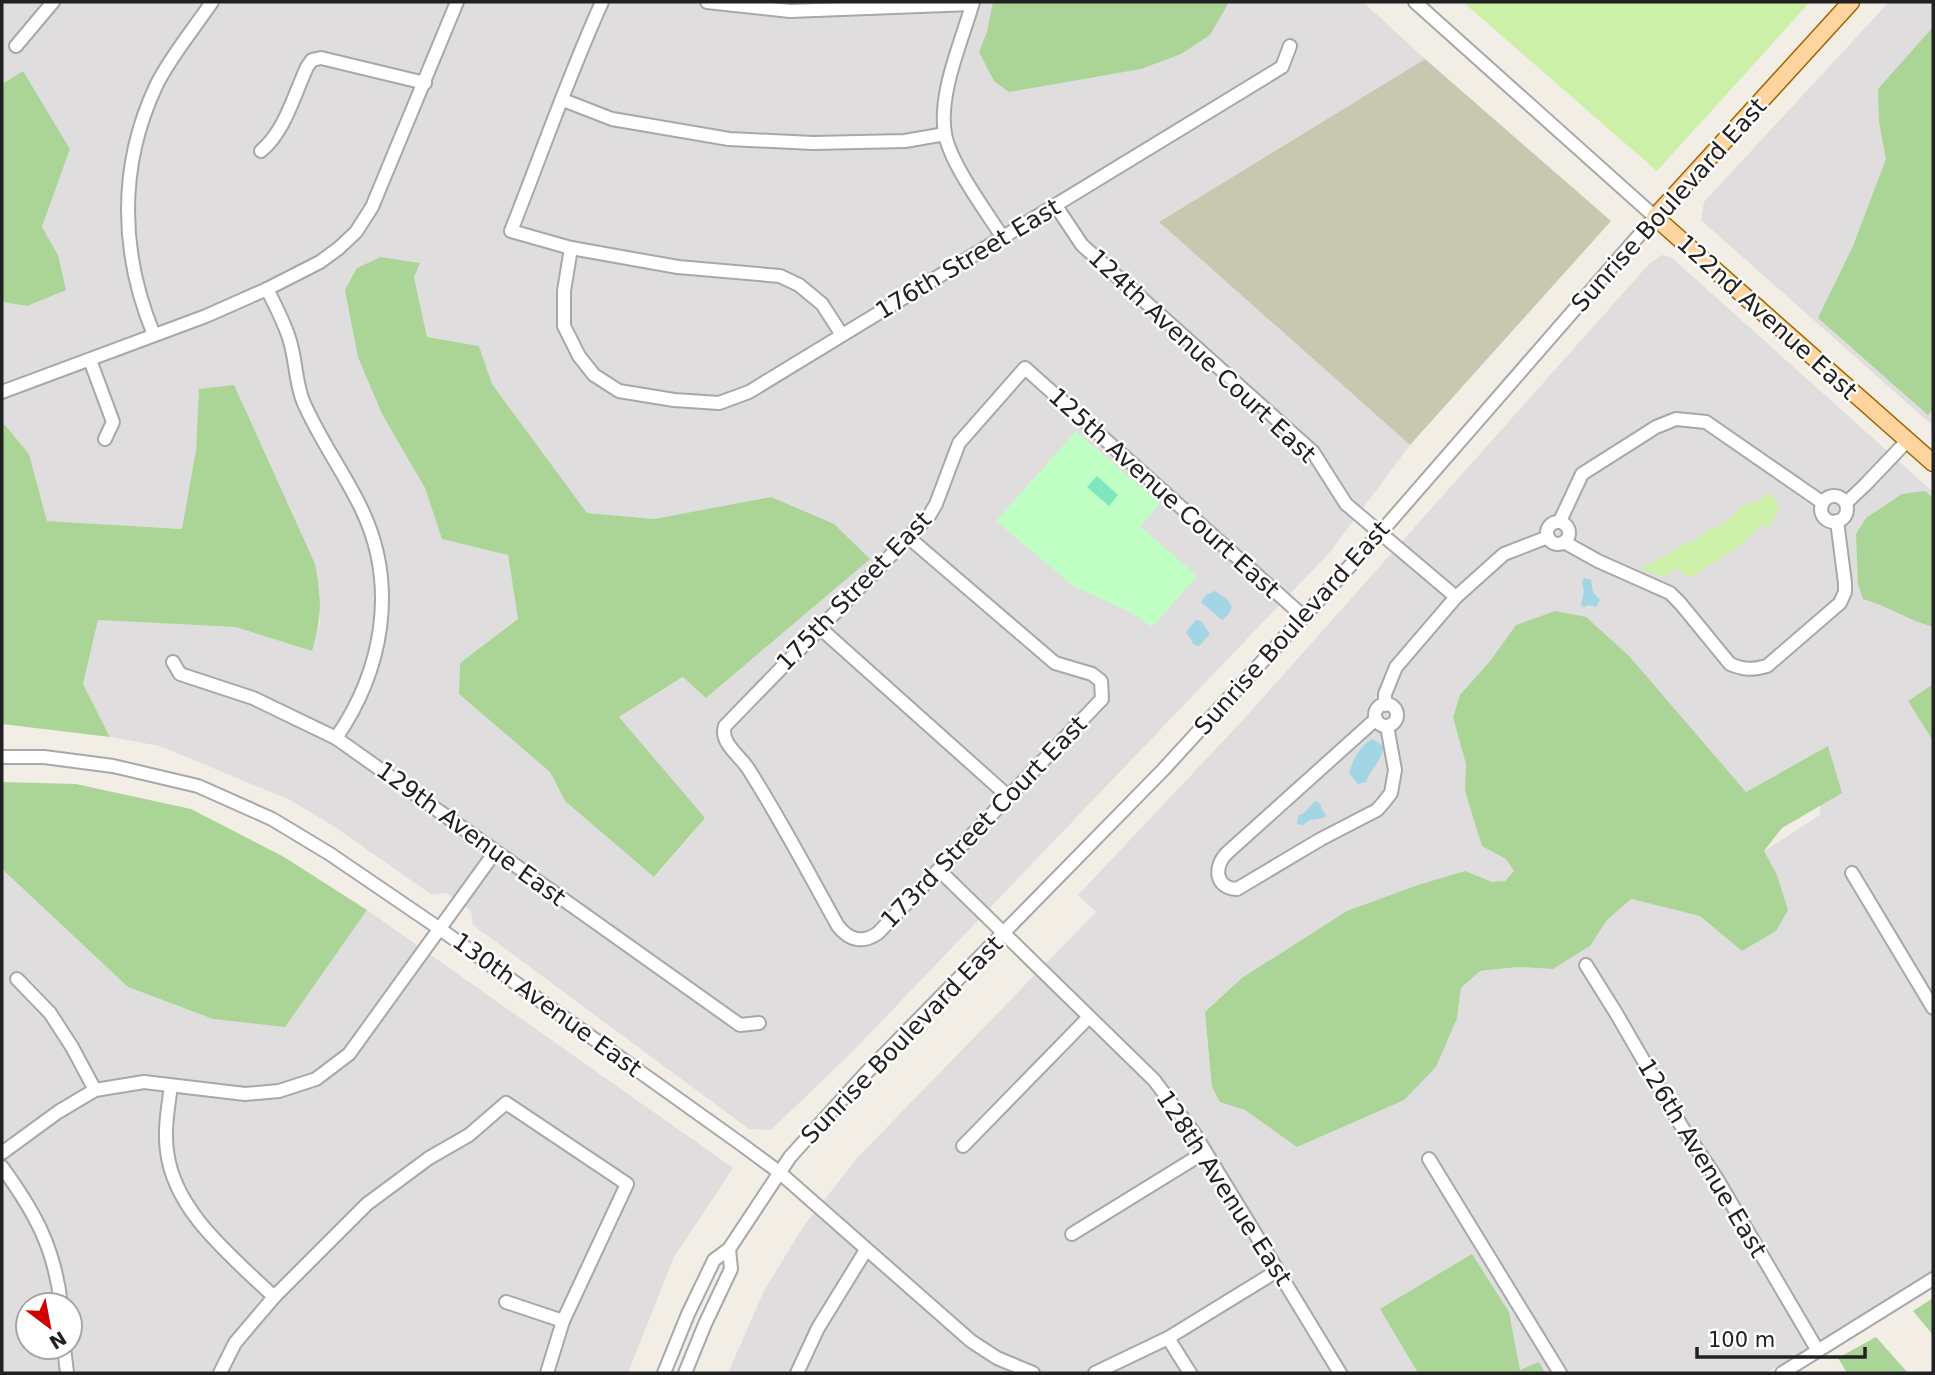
<svg xmlns="http://www.w3.org/2000/svg" width="1935" height="1375" font-family="'DejaVu Sans',sans-serif">
  <rect width="100%" height="100%" fill="#f2eee6"/>
  <g fill="#dfdddd" fill-rule="evenodd">
    <path d="M2,2H1363L1425,59L1159,222L1410,445L1330,552L855,1049L771,1130L749,1129L473,925L471,911L447,893L432,895L335,827L290,800L160,746L110,737L83,684L98,620L235,627L311,651L320,623V593L315,564L289,509L199,389L196,450L183,529L47,521L29,454L5,425H2V302L27,306L58,255L42,228L70,149L23,71L2,84ZM381,257L420,263L414,277L427,337L479,346L492,384L587,513L654,519L771,497L869,559L706,698L684,677L618,718L705,818L655,877L565,801L550,772L459,694L460,663L518,619L508,555L442,538L425,488L382,414Z"/>
    <polygon points="1889,2 1933,2 1933,426 1701,220 1704,202"/>
    <path d="M1662,255L1671,257L1933,492V684L1908,701L1933,741V1271L1766,1373H1545L1539,1363L1520,1371L1509,1312L1381,1309L1418,1373H728L764,1291L803,1227L858,1157L1096,912L1078,895L1244,719L1649,264ZM1823,749L1820,815L1721,879L1760,940L1742,950L1700,916L1631,899L1607,920L1590,946L1553,969L1518,967L1480,971L1461,988L1457,1018L1275,1129L1524,867L1746,792Z"/>
    <path d="M2,869L128,987L213,1019L285,1026L367,910L733,1168L674,1257L628,1373H2ZM28,1305H70V1347H28Z"/>
  </g>
  <polygon fill="#c8c7b0" points="1425,59 1611,221 1410,445 1159,222"/>
  <g fill="#ccf0a8">
    <polygon points="1463,2 1810,2 1657,171"/>
    <polygon points="1770,493 1780,507 1769,527 1761,525 1744,543 1690,578 1677,569 1669,573 1666,578 1639,567 1658,560 1688,542 1695,541 1708,530 1724,524 1745,504 1754,503"/>
  </g>
  <g fill="#aad597">
    <polygon points="993,2 1229,2 1210,35 1181,54 1141,69 1009,92 994,81 979,52 987,32"/>
    <polygon points="1933,27 1933,409 1928,415 1818,318 1853,246 1886,159 1879,122 1878,89"/>
    <polygon points="23,71 70,149 42,227 58,255 66,290 27,306 2,302 2,84"/>
    <polygon points="381,257 420,263 414,277 427,337 479,346 492,384 587,513 654,519 771,497 834,524 870,559 706,698 683,677 619,717 705,818 654,877 565,801 550,772 459,694 460,663 518,619 508,555 442,539 425,488 382,414 358,357 345,290 357,268"/>
    <path d="M234,385L315,564C322,601 322,615 312,651L235,627L98,620L83,684L110,737L2,724V425H5L29,454L47,521L182,529L196,450L199,389Z"/>
    <path d="M1925,491L1933,498V627C1909,620 1887,606 1863,599L1858,584L1856,534L1866,518L1902,494Z"/>
    <polygon points="1555,611 1586,617 1629,656 1746,792 1828,746 1842,793 1782,828 1764,851 1777,875 1788,910 1776,931 1742,951 1700,916 1631,899 1607,920 1590,946 1553,969 1518,967 1480,971 1461,988 1457,1018 1436,1067 1404,1100 1297,1147 1245,1110 1220,1102 1212,1087 1205,1012 1242,978 1347,911 1418,885 1465,871 1492,882 1505,881 1514,871 1506,859 1482,846 1465,791 1466,764 1453,717 1460,695 1491,660 1516,625"/>
    <polygon points="1933,684 1933,741 1908,701"/>
    <polygon points="2,782 76,784 191,809 284,857 367,910 285,1027 213,1019 128,987 2,869"/>
    <polygon points="1472,1254 1509,1312 1520,1370 1539,1362 1545,1373 1418,1373 1380,1309"/>
    <polygon points="1933,1298 1933,1335 1913,1311"/>
    <polygon points="1876,1337 1908,1373 1847,1373 1838,1358"/>
  </g>
  <polygon fill="#c0ffc4" points="1076,431 1160,504 1140,526 1197,576 1152,627 1132,613 1075,587 996,521"/>
  <polygon fill="#7de8bd" points="1097,476 1118,495 1109,506 1087,487"/>
  <g fill="#a2d6e4">
    <polygon points="1584,578 1591,580 1593,592 1600,600 1596,607 1589,605 1584,607 1581,605 1584,591 1582,582"/>
    <polygon points="1215,591 1227,599 1232,607 1228,615 1222,620 1201,602 1206,595"/>
    <polygon points="1196,620 1201,621 1210,634 1199,646 1194,645 1186,632"/>
    <path d="M1372,739L1383,746C1384,759 1370,769 1366,782L1358,784L1349,773C1353,760 1360,746 1372,739Z"/>
    <polygon points="1315,801 1320,803 1322,810 1326,814 1324,818 1310,820 1303,825 1297,824 1298,816 1305,812"/>
  </g>
  <g fill="none" stroke-linecap="round" stroke-linejoin="round">
    <g stroke="#a8a8a8" stroke-width="16">
      <g id="minor">
        <path d="M602,2C568,77 541,155 511,231L571,248L678,267L780,276L799,285L822,304L842,335"/>
        <polyline points="707,2 790,11 972,4"/>
        <path d="M973,2C962,41 938,93 945,134C951,165 986,211 1003,238"/>
        <polyline points="16,46 53,2"/>
        <polyline points="563,100 612,119 729,139 813,143 905,141 945,134"/>
        <path d="M261,151C285,131 294,95 307,67L312,60L321,58L425,83"/>
        <polyline points="1056,206 1082,245 1313,452 1346,504 1456,597"/>
        <polyline points="571,248 564,291 564,326 579,356 594,375 619,391 674,400 719,403 749,392 1282,67 1290,46"/>
        <path d="M267,289C275,305 284,322 289,338C296,358 295,381 303,401C319,439 344,472 362,510C398,586 383,670 336,738"/>
        <path d="M154,335C120,253 118,167 156,86C168,60 195,27 212,2"/>
        <polyline points="90,360 113,422 105,439"/>
        <polyline points="2,392 206,316 267,289 320,262 339,248 356,232 372,207 457,2"/>
        <circle cx="1834" cy="509" r="13"/>
        <polyline points="1846,503 1864,486 1907,441"/>
        <polyline points="1560,521 1582,474 1656,427 1676,419 1706,422 1823,503"/>
        <circle cx="1558" cy="533" r="11"/>
        <path d="M908,537L1055,663L1092,674L1101,681L1102,699L878,933C862,944 849,940 838,926C809,874 781,820 749,770C741,756 719,743 725,726L929,516L936,504L959,443L1025,368L1304,617"/>
        <path d="M1564,542L1598,561L1670,593L1680,603L1730,664C1744,670 1753,670 1767,666L1840,603L1845,592V583L1837,521"/>
        <polyline points="820,628 1009,797"/>
        <polyline points="173,662 180,674 253,698 336,738 740,1025 759,1023"/>
        <circle cx="1386" cy="715" r="11"/>
        <polyline points="1385,705 1385,694 1396,667 1456,597 1504,554 1548,537"/>
        <path d="M1376,719L1227,853C1214,866 1214,888 1237,889L1321,839L1377,810L1384,802L1391,793L1395,770L1387,726"/>
        <polyline points="2,757 44,757 113,766 198,786 272,819 330,854 440,929 741,1144 779,1172 971,1341 997,1358 1033,1373"/>
        <polyline points="939,870 1154,1080 1194,1133 1340,1373"/>
        <polyline points="1852,873 1933,1008"/>
        <polyline points="1586,965 1616,1013 1682,1127 1717,1179 1818,1351"/>
        <polyline points="17,979 50,1013 72,1047 95,1090"/>
        <path d="M171,1086C168,1108 164,1130 167,1151C174,1212 233,1257 274,1297L235,1343L220,1373"/>
        <polyline points="963,1146 1088,1018"/>
        <polyline points="2,1153 58,1112 95,1090 144,1082 245,1094 279,1091 316,1079 349,1054 495,852"/>
        <polyline points="1429,1159 1560,1373"/>
        <path d="M2,1167C35,1212 55,1249 61,1305"/>
        <polyline points="1072,1234 1205,1152"/>
        <polyline points="274,1297 367,1204 429,1158 469,1135 506,1103 627,1184 563,1321 547,1373"/>
        <polyline points="506,1302 563,1321"/>
        <polyline points="1168,1338 1190,1373"/>
        <polyline points="64,1347 67,1373"/>
        <polyline points="664,1373 688,1314 714,1260 729,1249 790,1157 865,1074 1163,770 1381,532 1655,217 1415,2"/>
        <polyline points="685,1373 705,1324 731,1269 729,1249"/>
        <polyline points="797,1373 818,1328 866,1250"/>
        <polyline points="1095,1373 1168,1338 1277,1271"/>
        <polyline points="1782,1373 1933,1279"/>
      </g>
    </g>
    <g stroke="#9d6700" stroke-width="19">
      <polyline id="major" points="1851,2 1655,217 1933,463"/>
    </g>
    <use href="#minor" stroke="#fff" stroke-width="12"/>
    <use href="#major" stroke="#ffd49e" stroke-width="16"/>
  </g>
  <g text-anchor="middle" stroke-width="5" stroke-linejoin="round" paint-order="stroke">
    <g font-size="24" fill="#212121" stroke="#fff">
      <text transform="translate(1669 205) rotate(-48)" y="8">Sunrise Boulevard East</text>
      <text transform="translate(968 259) rotate(-31)" y="8">176th Street East</text>
      <text transform="translate(1767 317) rotate(42)" y="8">122nd Avenue East</text>
      <text transform="translate(1202 356) rotate(43)" y="8">124th Avenue Court East</text>
      <text transform="translate(1164 493) rotate(42)" y="8">125th Avenue Court East</text>
      <text transform="translate(854 591) rotate(-46)" y="8">175th Street East</text>
      <text transform="translate(1292 628) rotate(-48)" y="8">Sunrise Boulevard East</text>
      <text transform="translate(984 822) rotate(-46)" y="8">173rd Street Court East</text>
      <text transform="translate(471 834) rotate(36)" y="8">129th Avenue East</text>
      <text transform="translate(547 1005) rotate(36)" y="8">130th Avenue East</text>
      <text transform="translate(902 1040) rotate(-46)" y="8">Sunrise Boulevard East</text>
      <text transform="translate(1702 1158) rotate(59)" y="8">126th Avenue East</text>
      <text transform="translate(1224 1188) rotate(57)" y="8">128th Avenue East</text>
    </g>
  </g>
  <rect width="1935" height="1375" fill="none" stroke="#212121" stroke-width="7"/>
  <g transform="translate(49 1326) rotate(148)"><circle r="33" fill="#ffffff" stroke="#a6a6a6" stroke-width="2"/>
  <path d="M0-5L12 26L0 18L-12 26Z" fill="#d10003"/>
  <text y="-10" font-size="19" font-weight="bold" text-anchor="middle" fill="#212121">N</text>
  </g>
  <path d="M1697 1347v10h168v-10" fill="none" stroke="#212121" stroke-width="3.5"/>
  <text x="1708" y="1347" font-size="21" fill="#212121" stroke="#ffffff" stroke-width="5" paint-order="stroke">100 m</text>
</svg>
